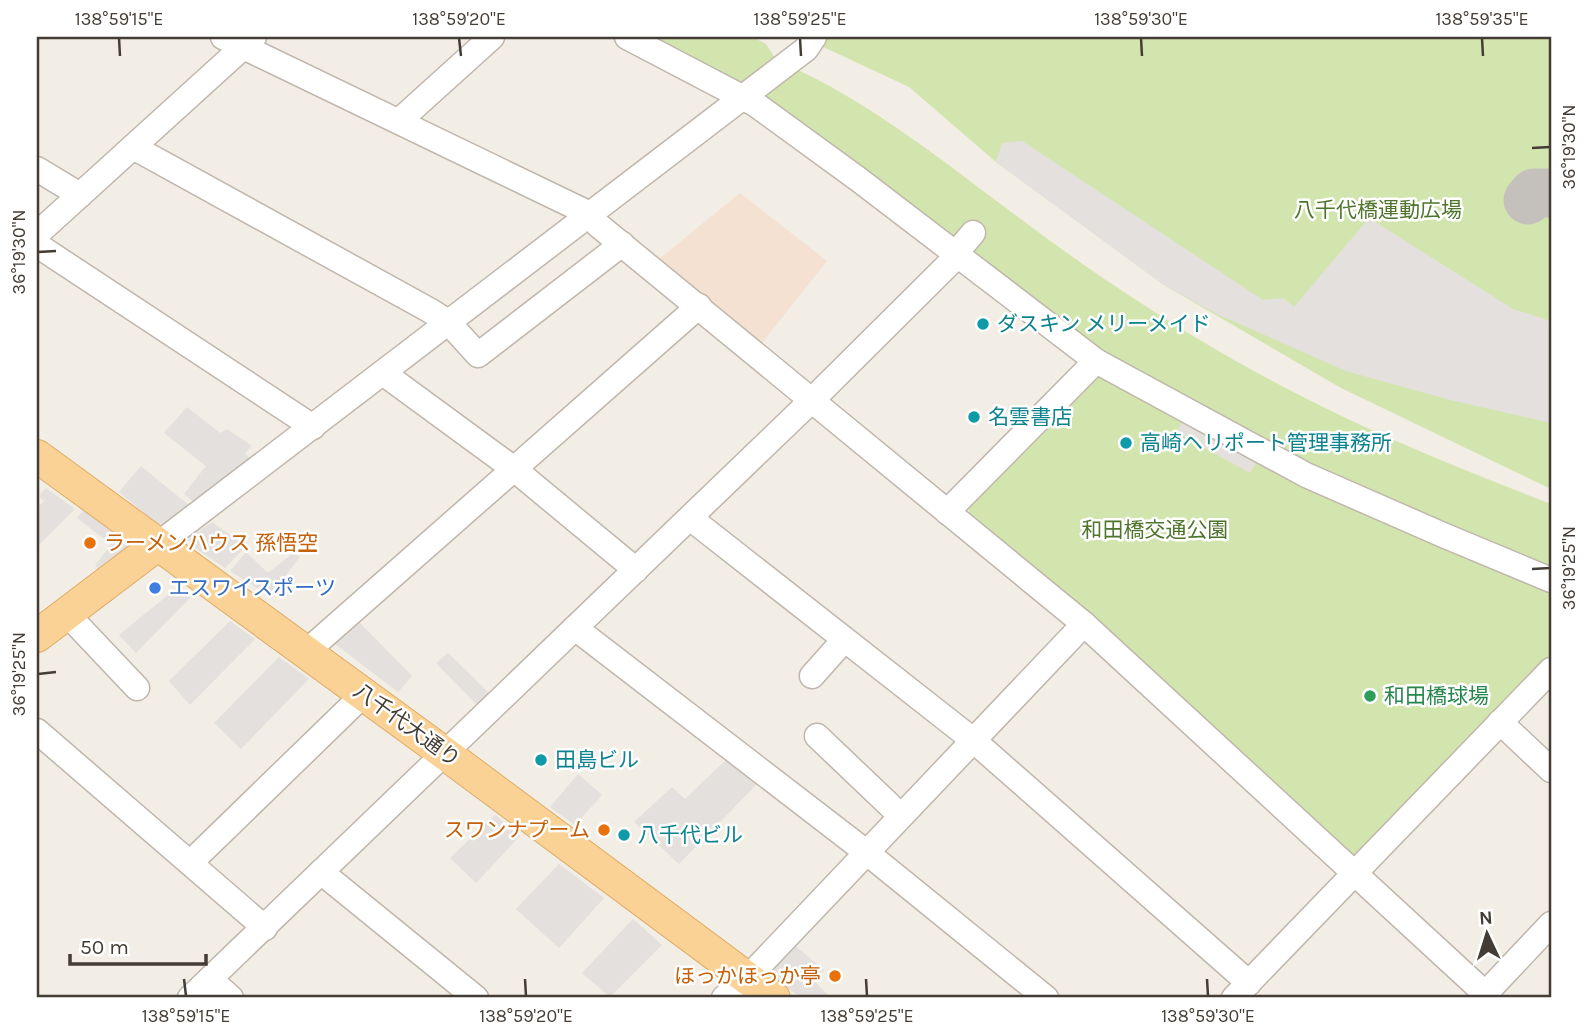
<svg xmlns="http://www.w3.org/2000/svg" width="1588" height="1035" font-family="Karla,'Noto Sans JP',sans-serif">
  <rect width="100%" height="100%" fill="#f2ede5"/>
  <polygon fill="#f4e1d1" points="740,193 827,261 761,344 658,260"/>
  <g fill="#d3e5af">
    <polygon points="645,37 753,37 766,44 777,61 744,86"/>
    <polygon points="825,37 1551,37 1551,489 1341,388 1164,285 996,162 909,87 819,45"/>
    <path d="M800,71C847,93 889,122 931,152C995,199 1058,249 1124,292C1186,333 1250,371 1317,404C1393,442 1472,473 1551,504V569L1324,472L1122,366L761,94L789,72Z"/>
    <polygon points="1099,375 1551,589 1551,659 1359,856 1349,856 970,517 968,505 1041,429"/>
  </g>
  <g fill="#e3e0de">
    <polygon points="1022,141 1263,300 1283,298 1294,307 1369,218 1513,309 1551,321 1551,423 1450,400 1346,371 1217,314 1164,285 996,162 1002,143"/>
    <polygon points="187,407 220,433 227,429 252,446 245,453 252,462 197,505 184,494 206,466 164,433"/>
    <polygon points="1183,421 1257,461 1250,473 1176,432"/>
    <polygon points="141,466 191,507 169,526 156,523 119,492"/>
    <polygon points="46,488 75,509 37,547 37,507 44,501 39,496"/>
    <polygon points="84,510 128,543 130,548 104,573 95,566 111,544 77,518"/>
    <polygon points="212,522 246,546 225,568 191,545 188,539"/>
    <polygon points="246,552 268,573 293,553 300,557 270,596 230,571"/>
    <polygon points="179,586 192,596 136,653 119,635"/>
    <polygon points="356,619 412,676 398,692 330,640"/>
    <polygon points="230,621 255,639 190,705 169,681"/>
    <polygon points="448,653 494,698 482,710 436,663"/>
    <polygon points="279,657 309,679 241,749 214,723"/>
    <polygon points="730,756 759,782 679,864 634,822 672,787 685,799"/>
    <polygon points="578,774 602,795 575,825 550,807"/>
    <polygon points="495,815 520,836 476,883 450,858"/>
    <polygon points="559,864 604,898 559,948 516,909"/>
    <polygon points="633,919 662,945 610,997 582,973"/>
    <polygon points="793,944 824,970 814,981 831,998 802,998 767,974"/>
  </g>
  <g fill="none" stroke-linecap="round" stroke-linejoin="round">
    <polyline stroke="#c4c1bd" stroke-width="49" points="1528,200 1534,193 1551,193"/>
    <g stroke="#c0b6ab" stroke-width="27">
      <g id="minor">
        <polyline points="223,37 590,214 598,225 1084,624 1490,998"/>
        <polyline points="627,37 755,104 858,179 1096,361 1306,475 1443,535 1551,580"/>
        <polyline points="399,121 492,37"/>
        <polyline points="133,147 429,310 448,322 478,355 622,244"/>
        <polyline points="37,169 80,195"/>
        <polyline points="37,234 254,37"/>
        <polyline points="37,245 313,427"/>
        <polyline points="956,253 973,233"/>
        <polyline points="383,373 514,469 636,570"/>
        <polyline points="947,512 1096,361"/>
        <polyline points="690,518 973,740 1249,983"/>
        <polyline points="157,545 806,49 814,37"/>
        <polyline points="66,613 137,688"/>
        <polyline points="575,628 866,852 1046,998"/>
        <polyline points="306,652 699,306"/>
        <polyline points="812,676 844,640"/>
        <polyline points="1500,722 1551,770"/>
        <polyline points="37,731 265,928"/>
        <polyline points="817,736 901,816"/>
        <polyline points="190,863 364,694"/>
        <polyline points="321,872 476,998"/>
        <polyline points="210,979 231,998"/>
        <polyline points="1485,994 1551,924"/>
        <polyline points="190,998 811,401 958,255"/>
        <polyline points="724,998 757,968 1084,624"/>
        <polyline points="1234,998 1551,670"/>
      </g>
    </g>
    <g stroke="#dfac66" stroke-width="34">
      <g id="major">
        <polyline points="37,456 455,761 774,998"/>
        <polyline points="37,636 157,545"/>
      </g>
    </g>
    <use href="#minor" stroke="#fff" stroke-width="24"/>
    <use href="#major" stroke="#fbd296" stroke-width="32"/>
  </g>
  <path fill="none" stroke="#443d35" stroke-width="2.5" d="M119,38L120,56M459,38L461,56M800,38L801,56M1141,38L1142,56M1482,38L1483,56M1532,148L1550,147M38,252L56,251M1532,569L1550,568M38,674L56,672M184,979L186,996M525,979L526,996M866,979L867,996M1207,979L1208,996"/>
  <g fill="#0f9aa8" stroke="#fff" stroke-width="2.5">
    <circle cx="983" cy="324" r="7"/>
    <circle cx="974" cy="417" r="7"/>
    <circle cx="1126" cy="443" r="7"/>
    <circle cx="541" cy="760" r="7"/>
    <circle cx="624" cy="835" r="7"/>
  </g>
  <g fill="#e8710a" stroke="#fff" stroke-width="2.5">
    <circle cx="90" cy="543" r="7"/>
    <circle cx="604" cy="830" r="7"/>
    <circle cx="835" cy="976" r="7"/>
  </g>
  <circle fill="#3f7fe0" stroke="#fff" stroke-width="2.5" cx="155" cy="588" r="7"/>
  <circle fill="#2e9e5b" stroke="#fff" stroke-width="2.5" cx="1370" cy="696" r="7"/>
  <g text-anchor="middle" stroke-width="5" stroke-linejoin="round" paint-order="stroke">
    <g font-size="21" fill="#4f742b" stroke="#fff">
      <text x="1378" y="217">八千代橋運動広場</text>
      <text x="1155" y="537">和田橋交通公園</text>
    </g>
    <g font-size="21" fill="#0d838f" stroke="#fff" text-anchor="start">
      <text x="997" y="331">ダスキン メリーメイド</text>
      <text x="988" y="424">名雲書店</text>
      <text x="1140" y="450">高崎ヘリポート管理事務所</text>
      <text x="555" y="767">田島ビル</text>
      <text x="638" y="842">八千代ビル</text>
    </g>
    <g font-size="21" fill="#c56008" stroke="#fff" text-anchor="end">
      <text x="104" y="550" text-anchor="start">ラーメンハウス 孫悟空</text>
      <text x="590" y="837">スワンナプーム</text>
      <text x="821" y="983">ほっかほっか亭</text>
    </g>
    <g font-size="21" fill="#366cbe" stroke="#fff" text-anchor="start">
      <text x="169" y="595">エスワイスポーツ</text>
    </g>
    <g font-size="21" fill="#27864d" stroke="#fff" text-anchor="start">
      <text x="1384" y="703">和田橋球場</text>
    </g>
    <g font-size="21" fill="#443d35" stroke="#fff">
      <text transform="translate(407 725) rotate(36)" y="7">八千代大通り</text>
    </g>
  </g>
  <rect width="1588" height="1035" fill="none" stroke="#ffffff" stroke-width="77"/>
  <g transform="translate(1487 934) rotate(356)" stroke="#ffffff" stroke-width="5" paint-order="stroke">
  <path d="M0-5L12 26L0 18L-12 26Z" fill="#443d35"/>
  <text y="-10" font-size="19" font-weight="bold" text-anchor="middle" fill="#443d35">N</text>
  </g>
  <path d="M70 954v10h136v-10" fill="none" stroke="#443d35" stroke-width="3.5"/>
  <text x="80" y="954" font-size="21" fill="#443d35" stroke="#ffffff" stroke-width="5" paint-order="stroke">50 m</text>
  <rect x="38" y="38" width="1512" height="958" fill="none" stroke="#443d35" stroke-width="2.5"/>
  <g font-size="18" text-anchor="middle" fill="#443d35">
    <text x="119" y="25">138°59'15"E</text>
    <text x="459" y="25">138°59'20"E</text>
    <text x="800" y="25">138°59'25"E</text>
    <text x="1141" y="25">138°59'30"E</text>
    <text x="1482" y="25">138°59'35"E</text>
    <text transform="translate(1569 147) rotate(-90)" y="6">36°19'30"N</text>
    <text transform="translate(19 252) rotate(-90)" y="6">36°19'30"N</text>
    <text transform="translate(1569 568) rotate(-90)" y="6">36°19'25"N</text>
    <text transform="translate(19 674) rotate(-90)" y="6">36°19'25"N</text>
    <text x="186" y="1022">138°59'15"E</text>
    <text x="526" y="1022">138°59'20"E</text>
    <text x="867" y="1022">138°59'25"E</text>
    <text x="1208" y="1022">138°59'30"E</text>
  </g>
</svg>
